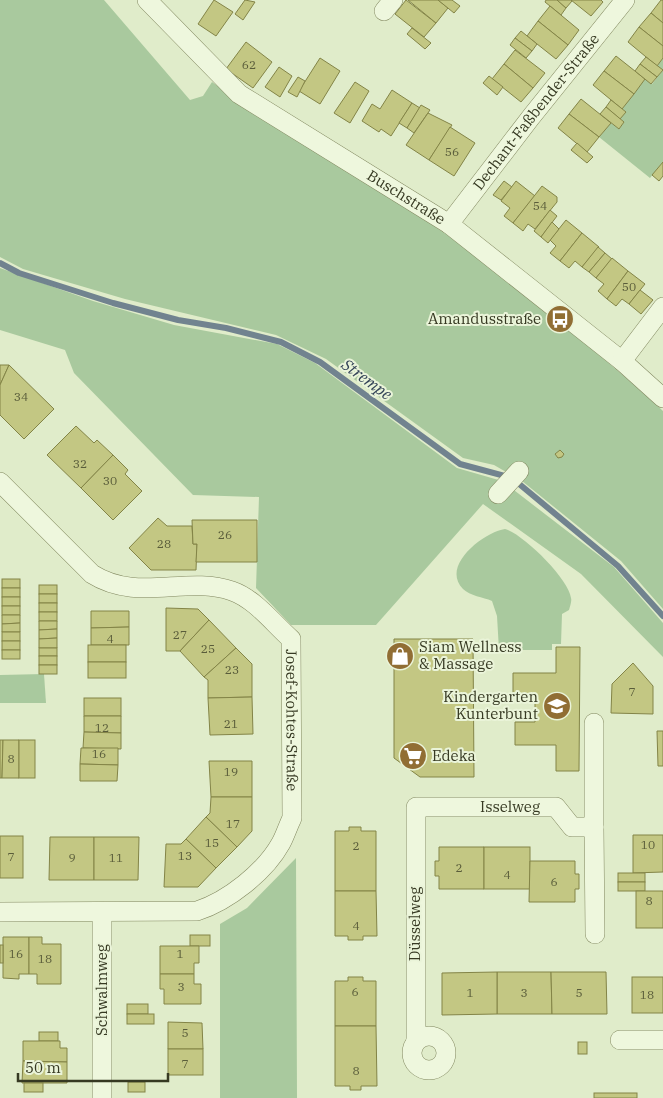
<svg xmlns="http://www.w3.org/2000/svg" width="663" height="1098" font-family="'IBM Plex Serif',serif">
  <rect width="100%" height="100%" fill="#e0ecca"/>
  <g fill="#a9c99e">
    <path d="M0,0H104L190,100L203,96L212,82C285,136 365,179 440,230C515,279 582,339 649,398L663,411V609L621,561L522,481L494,465L463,458L326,359L276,335L125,299L23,269L0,257Z"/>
    <polygon points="663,58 663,162 650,178 599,137 611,123 619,129 624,122 620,119 625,112 622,109 645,79 652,84 662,71 657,66"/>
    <polygon points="0,268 93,301 174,325 277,344 315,363 457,468 502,481 614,567 663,623 663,657 581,574 483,504 376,625 291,625 256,588 259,497 193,495 74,373 65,350 0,330"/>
    <path d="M505,529C523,534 569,579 571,598C572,601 570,606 569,610L562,614L561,644H552V650H499L497,616L492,601C483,597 470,596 463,589C440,566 484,532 505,529Z"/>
    <polygon points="44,674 46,703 0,703 0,675"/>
    <polygon points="296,858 297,1098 220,1098 220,924 247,908"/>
  </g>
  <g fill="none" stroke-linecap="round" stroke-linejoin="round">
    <polyline stroke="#71838f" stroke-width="6" points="0,263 19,273 113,303 178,320 226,328 281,342 320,362 460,464 512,478 618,566 663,616"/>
  </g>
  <g fill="#c3c783" stroke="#838447">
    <polygon points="214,0 233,12 216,36 198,24"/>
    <polygon points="245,0 255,2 243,20 235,14"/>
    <polygon points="406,0 436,23 424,37 395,14"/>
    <polygon points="408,0 438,0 448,8 436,23"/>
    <polygon points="438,0 452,0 460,6 454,13"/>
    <polygon points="546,0 557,0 566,8 561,15 545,2"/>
    <polygon points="557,0 571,0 572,1 566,8"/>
    <polygon points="571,0 601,0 603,2 591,16"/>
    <polygon points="661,0 663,0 663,23 651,13"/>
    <polygon points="550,6 579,30 568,45 538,21"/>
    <polygon points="651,13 663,23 663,46 639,27"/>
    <polygon points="538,21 568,45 556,59 527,36"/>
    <polygon points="639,27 663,46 663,58 657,66 628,42"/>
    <polygon points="412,28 431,43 425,49 407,34"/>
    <polygon points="521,31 537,44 532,51 515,38"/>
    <polygon points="515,38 532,51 526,58 510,45"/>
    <polygon points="246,42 272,62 253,88 226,69"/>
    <polygon points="515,50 545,73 533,88 504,64"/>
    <polygon points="616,56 645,79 634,94 604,71"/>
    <polygon points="646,57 663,70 657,77 640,64"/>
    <polygon points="320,58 340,71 320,104 299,91"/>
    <polygon points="504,64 533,88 521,102 492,79"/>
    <polygon points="640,64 657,77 651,84 635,71"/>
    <polygon points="279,67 292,76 280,97 265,87"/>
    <polygon points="604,71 634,94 622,109 593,85"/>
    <polygon points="489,76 503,87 497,95 483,83"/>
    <polygon points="298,77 305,81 297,97 288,92"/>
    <polygon points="355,82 369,91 350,123 334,113"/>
    <polygon points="392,90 412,103 391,136 381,129 379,132 362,121 372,104 380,109"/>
    <polygon points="581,99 611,123 599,137 569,114"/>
    <polygon points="611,100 626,112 620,119 606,107"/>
    <polygon points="412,103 420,108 407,128 399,123"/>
    <polygon points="421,105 430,110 414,133 407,128"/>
    <polygon points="606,107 624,122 619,129 600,114"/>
    <polygon points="428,113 452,125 429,160 406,145"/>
    <polygon points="569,114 599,137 587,152 558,128"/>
    <polygon points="450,127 475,143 454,176 429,160"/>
    <polygon points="577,143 593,157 587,163 571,150"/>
    <polygon points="663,162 663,176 659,181 652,175"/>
    <polygon points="504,181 512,187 501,200 493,195"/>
    <polygon points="516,181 535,196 513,223 504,216 510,208 501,201"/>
    <polygon points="542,186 557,197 557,202 535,229 528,224 523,231 513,223"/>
    <polygon points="550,210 557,216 541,237 534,231"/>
    <polygon points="566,220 582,233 560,261 550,253 556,246 550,240"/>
    <polygon points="552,222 559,229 548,243 541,237"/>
    <polygon points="582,233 599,247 582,267 575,261 569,268 560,261"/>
    <polygon points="598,247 605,253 589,272 582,267"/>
    <polygon points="605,253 612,259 596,278 589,272"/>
    <polygon points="612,258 628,271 607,299 598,291 604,284 596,278"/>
    <polygon points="628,271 645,284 629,304 622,299 616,306 607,299"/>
    <polygon points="640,290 653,300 641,314 629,304"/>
    <polygon points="0,365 9,365 0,385"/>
    <polygon points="9,365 54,409 24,439 0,415 0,385"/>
    <polygon points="76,426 94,443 97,440 113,455 81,488 47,455"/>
    <polygon points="560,450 564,454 562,457 558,458 555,454"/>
    <polygon points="113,455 128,470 125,474 142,491 113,520 81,488"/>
    <polygon points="158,518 167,526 192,526 193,544 197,544 196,570 151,570 129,548"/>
    <polygon points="192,520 257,520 257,562 196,562 197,544 193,544"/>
    <rect x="2" y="579" width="18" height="9"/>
    <rect x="39" y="585" width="18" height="9"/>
    <rect x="2" y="588" width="18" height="9"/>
    <rect x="39" y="594" width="18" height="9"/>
    <rect x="2" y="597" width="18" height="9"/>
    <rect x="39" y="603" width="18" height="9"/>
    <rect x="2" y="606" width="18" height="9"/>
    <polygon points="166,608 198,609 209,620 180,651 166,651"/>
    <polygon points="91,611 129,611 129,627 91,628"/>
    <rect x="39" y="612" width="18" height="9"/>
    <polygon points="2,615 20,615 20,623 2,624"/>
    <polygon points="209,620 236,648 204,677 180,651"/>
    <polygon points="39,621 57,621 57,629 39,630"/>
    <polygon points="20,623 20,632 2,632 2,624"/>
    <polygon points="129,627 129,645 91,645 91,628"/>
    <polygon points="57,629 57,638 39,639 39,630"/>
    <rect x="2" y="632" width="18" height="9"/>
    <polygon points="57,638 57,648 39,648 39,639"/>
    <polygon points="394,639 473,639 474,777 420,777 394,758"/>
    <rect x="2" y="641" width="18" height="9"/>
    <rect x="88" y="645" width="38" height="17"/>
    <polygon points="556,647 580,647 579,771 556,771 556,745 515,745 515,722 535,722 535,697 513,697 513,673 556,673"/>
    <rect x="39" y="648" width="18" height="8"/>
    <polygon points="236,648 252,664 252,697 208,698 208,680 204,677"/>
    <rect x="2" y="650" width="18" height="9"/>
    <rect x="39" y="656" width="18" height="9"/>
    <rect x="88" y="662" width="38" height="16"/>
    <polygon points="633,663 653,686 653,714 611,713 612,684"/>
    <rect x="39" y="665" width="18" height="9"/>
    <polygon points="252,697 253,734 210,735 208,698"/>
    <rect x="84" y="698" width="37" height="18"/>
    <polygon points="84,716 121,716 121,733 84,732"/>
    <polygon points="657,731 663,731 663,766 658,766"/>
    <polygon points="84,732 121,733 121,749 83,748"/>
    <polygon points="0,740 3,740 2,778 0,778"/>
    <polygon points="3,740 19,740 19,778 2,778"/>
    <rect x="19" y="740" width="16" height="38"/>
    <polygon points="81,748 118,748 118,765 80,764"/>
    <polygon points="209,761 252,761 252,797 211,797"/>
    <polygon points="80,764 118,765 117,781 80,781"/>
    <polygon points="211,797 252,797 252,831 237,847 206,817 210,813"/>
    <polygon points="206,817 237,847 216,868 186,839"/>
    <polygon points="349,827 361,827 361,831 376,831 376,891 335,891 335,831 349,831"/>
    <polygon points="633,835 663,835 663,872 633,873"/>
    <rect x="0" y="836" width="23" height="42"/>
    <polygon points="50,837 94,837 94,880 49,880"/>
    <polygon points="94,837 139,837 138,880 94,880"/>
    <polygon points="186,839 216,868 198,887 164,887 166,844 181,844"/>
    <polygon points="439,847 484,847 484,889 439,889 439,876 435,876 435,861 439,861"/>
    <rect x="484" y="847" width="46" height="42"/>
    <polygon points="530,861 575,861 575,874 579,874 579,889 575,889 575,902 529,902"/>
    <rect x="618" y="873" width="27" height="9"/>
    <rect x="618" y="882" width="27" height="9"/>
    <polygon points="335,891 376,891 377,936 363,936 363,940 348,940 348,936 335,936"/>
    <rect x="636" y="891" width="27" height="37"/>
    <rect x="190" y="935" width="20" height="11"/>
    <polygon points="3,937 29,937 29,974 19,974 19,979 3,978"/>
    <polygon points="29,937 42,937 42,944 61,944 61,984 37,984 37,974 29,974"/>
    <rect x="0" y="945" width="3" height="18"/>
    <polygon points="160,946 199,946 199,963 194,963 194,974 160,974"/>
    <polygon points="497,972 551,972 552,1014 497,1014"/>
    <polygon points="497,972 497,1014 442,1015 442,973"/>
    <polygon points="551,972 606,972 607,1014 552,1014"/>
    <polygon points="160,974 194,974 194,984 201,984 201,1004 164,1004 164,989 160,989"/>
    <polygon points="348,977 363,977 363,981 376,981 376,1026 335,1026 335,981 348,981"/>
    <rect x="632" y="977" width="31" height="36"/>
    <rect x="127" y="1004" width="21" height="10"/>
    <rect x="127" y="1014" width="27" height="10"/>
    <polygon points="168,1022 202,1023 203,1049 168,1049"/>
    <polygon points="335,1026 376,1026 377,1086 361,1086 361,1090 350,1090 350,1086 335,1086"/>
    <rect x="39" y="1032" width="19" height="9"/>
    <polygon points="23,1041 60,1041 60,1048 67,1048 67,1062 23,1061"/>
    <rect x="578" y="1042" width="9" height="12"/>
    <rect x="168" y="1049" width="35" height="26"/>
    <polygon points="23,1061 67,1062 67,1083 22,1083"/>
    <rect x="128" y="1082" width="17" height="10"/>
    <rect x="24" y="1083" width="19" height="9"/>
    <rect x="594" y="1093" width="43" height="5"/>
  </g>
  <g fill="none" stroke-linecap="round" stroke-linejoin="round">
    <g stroke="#81875f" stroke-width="20">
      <g id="street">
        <path id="s1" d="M147,0L239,94L449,224L622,361L663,398"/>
        <polyline points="384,11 393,0"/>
        <path id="s2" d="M449,224L531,117L625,0"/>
        <polyline points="622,361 663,307"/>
        <path id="s3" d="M0,482L92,574C138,603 186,575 232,591C255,599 273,623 291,639L292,818C288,826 285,836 281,843C265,872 228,901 197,911L0,912"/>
        <polyline points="498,494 519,471"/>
        <polyline points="594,827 595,934"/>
        <polyline points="102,912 102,1098"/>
        <circle cx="429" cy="1053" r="17"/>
        <polyline points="620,1040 663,1040"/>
        <path id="s4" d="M416,1041V807H556L572,827H594V723"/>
      </g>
    </g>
    <use href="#street" stroke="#eef7dd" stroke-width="19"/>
  </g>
  <defs>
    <g id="bus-disc" transform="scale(1.4375)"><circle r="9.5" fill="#916e34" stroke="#eaf4d9"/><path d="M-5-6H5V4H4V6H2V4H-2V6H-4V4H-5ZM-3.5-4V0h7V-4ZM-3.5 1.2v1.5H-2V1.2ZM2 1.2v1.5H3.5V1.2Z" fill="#fff"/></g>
    <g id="shop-disc" transform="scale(1.4375)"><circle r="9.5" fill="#916e34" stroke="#eaf4d9"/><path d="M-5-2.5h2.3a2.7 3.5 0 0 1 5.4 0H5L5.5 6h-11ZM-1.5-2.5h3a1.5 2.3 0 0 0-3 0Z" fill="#fff"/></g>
    <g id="school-disc" transform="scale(1.4375)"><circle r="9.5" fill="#916e34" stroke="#eaf4d9"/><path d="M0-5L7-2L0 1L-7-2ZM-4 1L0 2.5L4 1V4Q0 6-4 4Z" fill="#fff"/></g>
    <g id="supermarket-disc" transform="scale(1.4375)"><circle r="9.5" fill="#916e34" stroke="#eaf4d9"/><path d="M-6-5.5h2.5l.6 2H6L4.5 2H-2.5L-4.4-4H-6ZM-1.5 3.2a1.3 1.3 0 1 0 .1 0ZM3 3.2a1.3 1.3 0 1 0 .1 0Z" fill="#fff"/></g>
  </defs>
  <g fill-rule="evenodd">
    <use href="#bus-disc" x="560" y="319"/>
    <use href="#shop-disc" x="400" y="656"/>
    <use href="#school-disc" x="557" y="706"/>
    <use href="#supermarket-disc" x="413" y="756"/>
  </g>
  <g text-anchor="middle" stroke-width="4" stroke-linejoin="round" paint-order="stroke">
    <g font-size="12" fill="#595c3a">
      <text x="249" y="69">62</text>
      <text x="452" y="156">56</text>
      <text x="540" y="210">54</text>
      <text x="629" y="291">50</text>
      <text x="21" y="401">34</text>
      <text x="80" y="468">32</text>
      <text x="110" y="485">30</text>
      <text x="225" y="539">26</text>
      <text x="164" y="548">28</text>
      <text x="180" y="639">27</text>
      <text x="110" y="643">4</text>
      <text x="208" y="653">25</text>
      <text x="232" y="674">23</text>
      <text x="632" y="696">7</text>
      <text x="231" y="728">21</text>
      <text x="102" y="732">12</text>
      <text x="99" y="758">16</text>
      <text x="11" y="763">8</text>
      <text x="231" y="776">19</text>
      <text x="233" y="828">17</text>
      <text x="212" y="847">15</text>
      <text x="648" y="849">10</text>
      <text x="356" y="850">2</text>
      <text x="185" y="860">13</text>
      <text x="11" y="861">7</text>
      <text x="72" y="862">9</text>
      <text x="116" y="862">11</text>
      <text x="459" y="872">2</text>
      <text x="507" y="879">4</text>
      <text x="554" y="886">6</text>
      <text x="649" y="905">8</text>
      <text x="356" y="930">4</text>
      <text x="16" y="958">16</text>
      <text x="180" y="958">1</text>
      <text x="45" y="963">18</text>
      <text x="181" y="991">3</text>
      <text x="355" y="996">6</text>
      <text x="470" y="997">1</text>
      <text x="524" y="997">3</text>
      <text x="579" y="997">5</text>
      <text x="647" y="999">18</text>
      <text x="185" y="1037">5</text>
      <text x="185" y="1068">7</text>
      <text x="356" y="1075">8</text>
    </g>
    <g font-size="15" fill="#363922" stroke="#eaf4d9">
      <text dy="5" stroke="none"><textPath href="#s2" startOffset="142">Dechant-Faßbender-Straße</textPath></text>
      <text dy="5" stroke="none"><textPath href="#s1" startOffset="328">Buschstraße</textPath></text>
      <text dy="5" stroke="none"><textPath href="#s3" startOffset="431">Josef-Kohtes-Straße</textPath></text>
      <text dy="5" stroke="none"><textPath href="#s4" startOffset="328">Isselweg</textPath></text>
      <text transform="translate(415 924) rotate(-90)" y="5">Düsselweg</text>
      <text transform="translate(102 990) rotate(-90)" y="5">Schwalmweg</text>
    </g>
    <g font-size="15" fill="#363922" stroke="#eaf4d9" text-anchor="end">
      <text x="541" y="324">Amandusstraße</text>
      <text x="419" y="652" text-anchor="start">Siam Wellness<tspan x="419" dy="17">&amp; Massage</tspan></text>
      <text x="538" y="702">Kindergarten<tspan x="538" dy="17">Kunterbunt</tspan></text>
      <text x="432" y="761" text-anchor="start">Edeka</text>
    </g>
    <g font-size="16" font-style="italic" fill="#324257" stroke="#eaf4d9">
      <text transform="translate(367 379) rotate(36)" y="6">Strempe</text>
    </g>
  </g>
  <path d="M18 1073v8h150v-8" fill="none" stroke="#363922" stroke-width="2.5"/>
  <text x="25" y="1073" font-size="15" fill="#363922" stroke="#eaf4d9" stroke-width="4" paint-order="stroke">50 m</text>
</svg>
